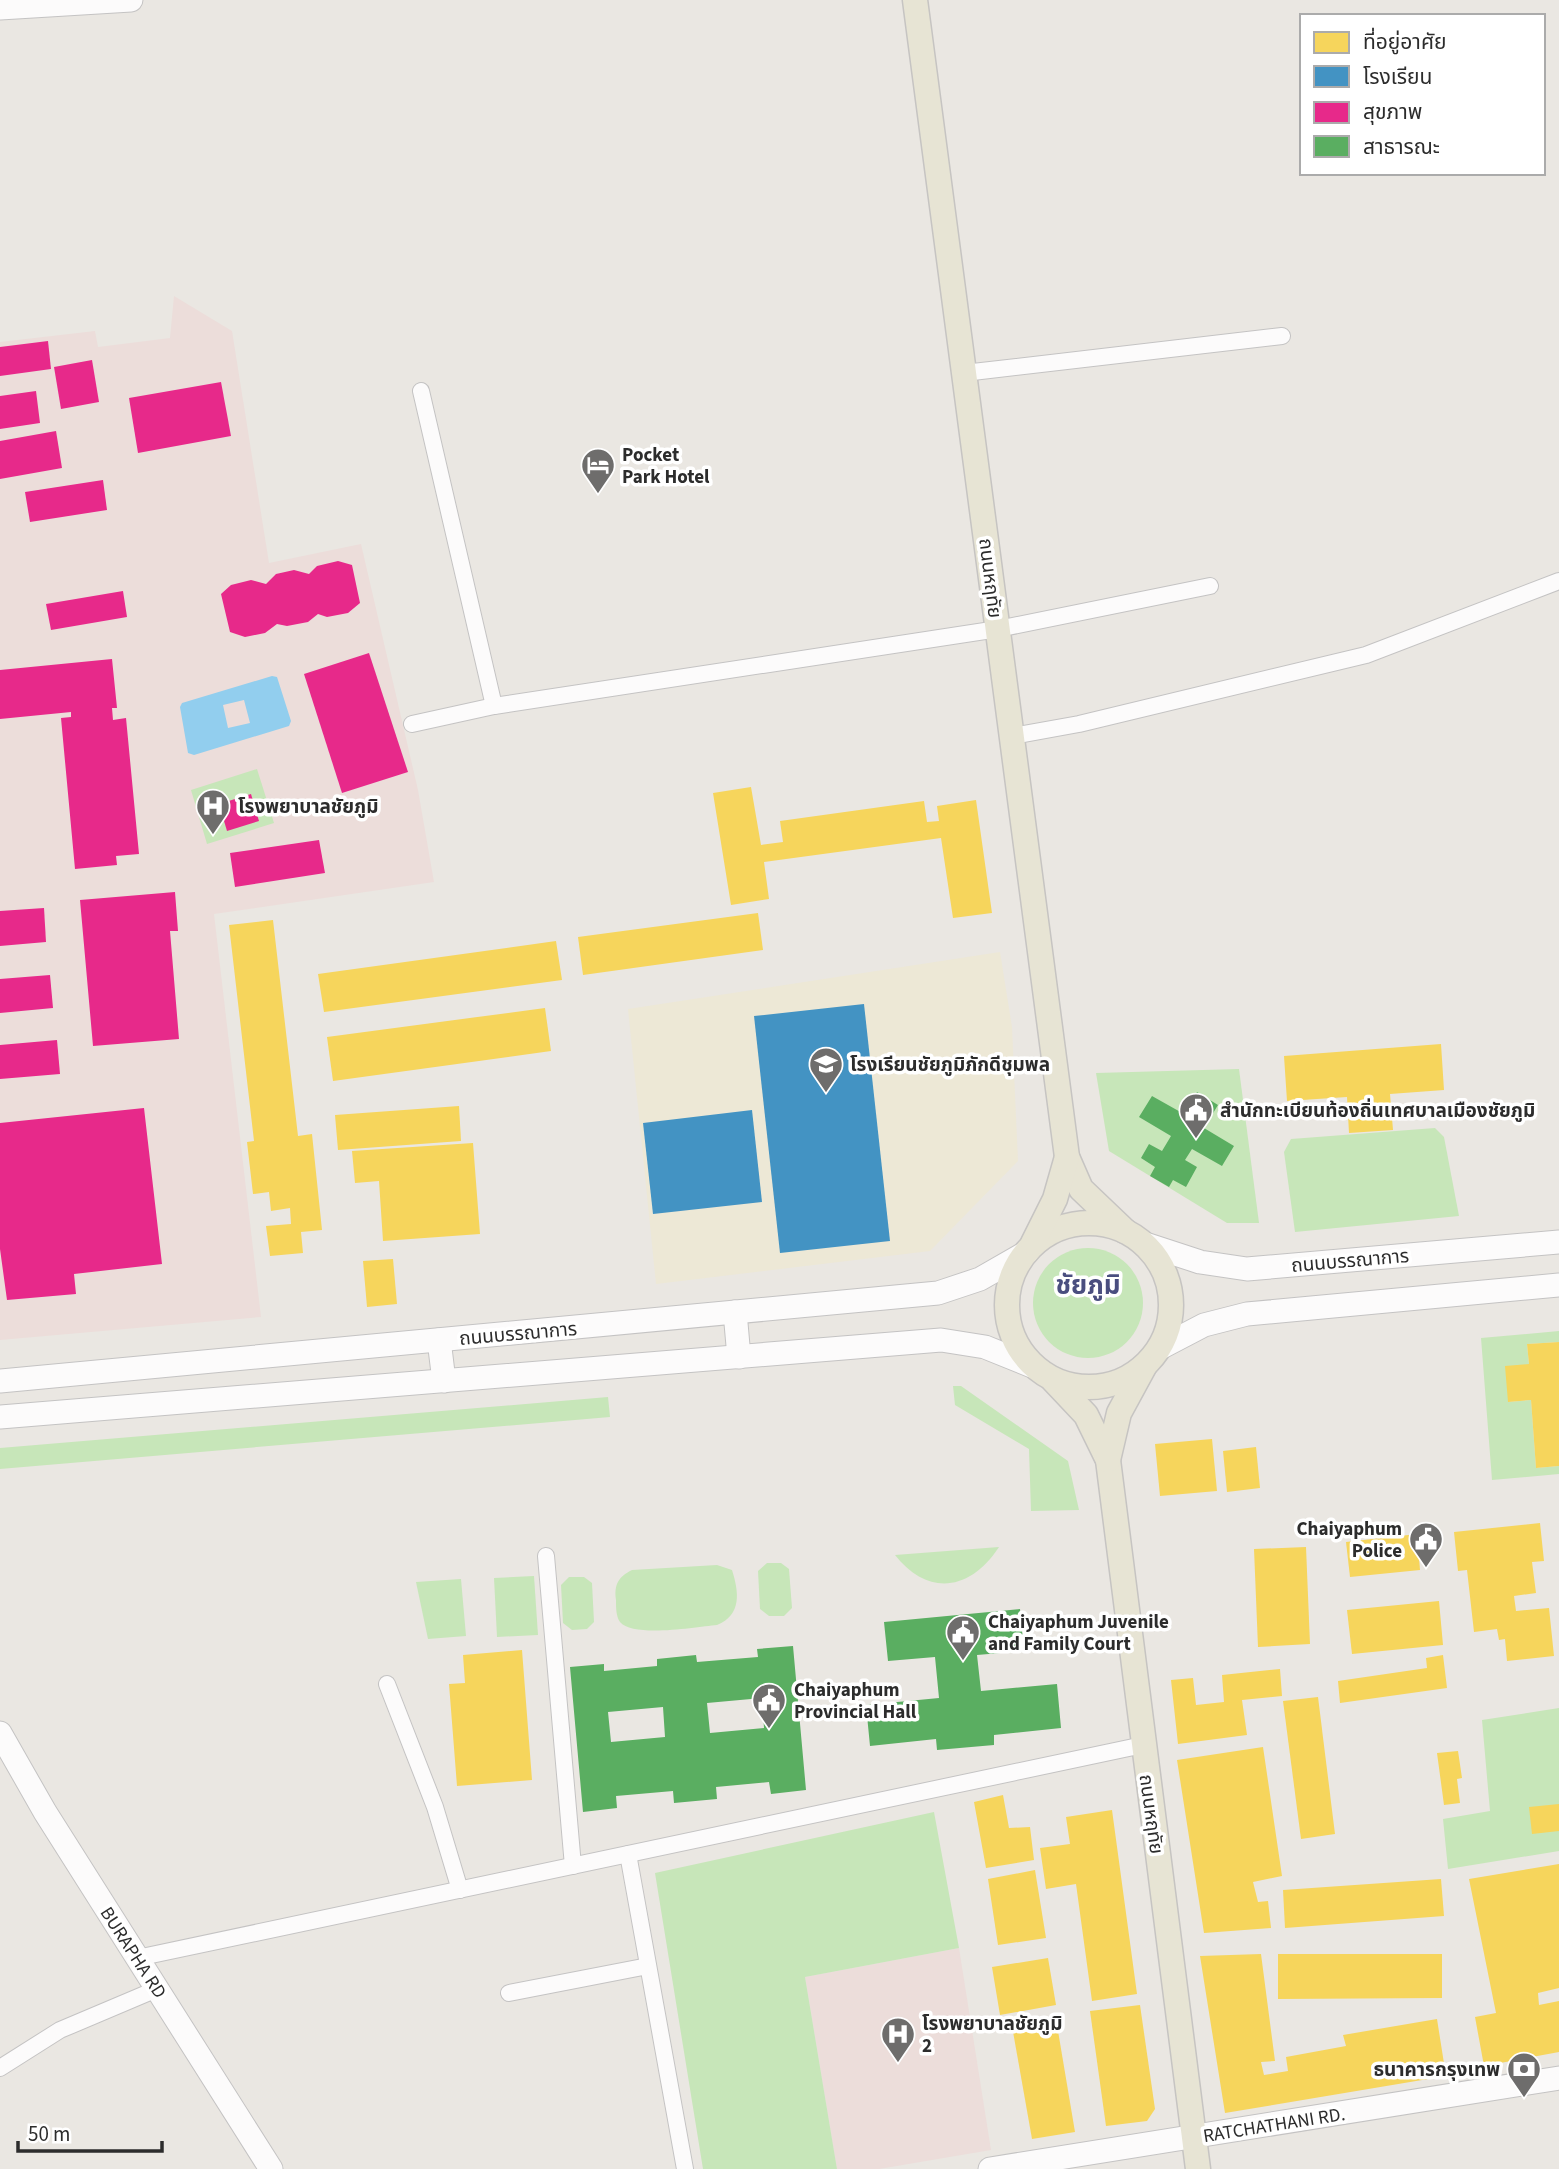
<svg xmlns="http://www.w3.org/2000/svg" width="1559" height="2169" font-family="'Source Sans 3','Noto Sans Thai',sans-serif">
  <rect width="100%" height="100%" fill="#eae7e2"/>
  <polygon fill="#ede8d6" points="1000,952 1012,1027 1018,1161 930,1251 656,1284 628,1009"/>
  <g fill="#ecddda">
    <polygon points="174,296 232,331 269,563 361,544 418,790 434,882 214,914 261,1317 0,1340 0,342 95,331 98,347 170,338"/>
    <polygon points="959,1948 991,2150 879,2169 837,2169 805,1977"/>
  </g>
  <g fill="#c7e6b9">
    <polygon points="257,769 274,823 207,844 191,790"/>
    <polygon points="1239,1069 1259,1223 1227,1223 1109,1151 1096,1073"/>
    <polygon points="1435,1128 1444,1137 1459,1216 1295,1232 1284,1152 1291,1139"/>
    <circle cx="1088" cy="1303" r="55"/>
    <polygon points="1559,1331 1559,1342 1527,1344 1529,1364 1508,1402 1531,1400 1536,1468 1559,1466 1559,1474 1492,1480 1481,1338"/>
    <polygon points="953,1386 961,1386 1068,1461 1079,1510 1031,1511 1029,1449 955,1405"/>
    <polygon points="608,1397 610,1417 0,1469 0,1448"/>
    <path d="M999,1547C970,1591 928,1597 895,1555Z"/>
    <polygon points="767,1563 781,1563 789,1569 792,1608 784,1616 769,1616 760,1609 758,1571"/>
    <path d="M717,1565L732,1570C739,1592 742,1615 717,1625C696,1627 633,1638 620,1622C616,1616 616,1608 616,1600C614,1585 618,1577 632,1570Z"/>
    <polygon points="534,1576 538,1635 497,1637 494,1578"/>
    <polygon points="569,1577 584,1577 592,1583 594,1622 587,1629 572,1630 563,1623 561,1585"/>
    <polygon points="461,1579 466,1636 428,1639 416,1582"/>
    <polygon points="1559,1708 1559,1851 1448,1869 1443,1819 1490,1811 1482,1720"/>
    <polygon points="934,1812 959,1948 805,1977 837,2169 703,2169 655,1873"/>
  </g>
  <path fill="#92ceee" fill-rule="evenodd" d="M272,676L277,677L291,721L289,726L194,755L188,753L180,707L182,703ZM244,700L250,723L228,728L223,705Z"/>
  <g fill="#f6d55c">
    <polygon points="751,787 761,845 783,842 780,821 924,801 927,822 939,821 937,806 976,800 992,913 953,918 941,838 764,862 769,899 731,905 713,793"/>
    <polygon points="758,913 763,950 583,975 578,937"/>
    <polygon points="273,920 298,1136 312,1134 322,1230 301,1232 303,1253 270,1256 266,1226 291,1224 290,1208 271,1211 269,1192 253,1194 247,1142 254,1141 229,925"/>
    <polygon points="556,941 562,980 324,1012 318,974"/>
    <polygon points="545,1008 551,1051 333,1081 327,1037"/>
    <polygon points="1441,1044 1444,1090 1390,1094 1393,1130 1349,1133 1347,1097 1287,1101 1284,1056"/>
    <polygon points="459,1106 461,1141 338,1150 335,1115"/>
    <polygon points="473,1143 480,1234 383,1241 379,1181 355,1183 352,1151"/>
    <polygon points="393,1259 397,1304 367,1307 363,1261"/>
    <polygon points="1559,1342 1559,1466 1536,1468 1531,1400 1508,1402 1505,1366 1529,1364 1527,1344"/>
    <polygon points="1212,1439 1217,1491 1160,1496 1155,1444"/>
    <polygon points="1256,1447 1260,1488 1227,1492 1223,1451"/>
    <polygon points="1540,1523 1544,1561 1532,1562 1536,1593 1514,1596 1516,1611 1549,1608 1554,1656 1507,1661 1505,1639 1499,1640 1497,1629 1474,1632 1467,1570 1458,1571 1454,1532"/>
    <polygon points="1417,1534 1420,1570 1350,1577 1346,1542"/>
    <polygon points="1306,1547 1310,1644 1258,1647 1254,1549"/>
    <polygon points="1439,1601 1443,1645 1352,1654 1347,1610"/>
    <polygon points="522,1650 532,1780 457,1786 449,1684 465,1683 463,1655"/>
    <polygon points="1443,1655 1447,1688 1340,1703 1338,1681 1427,1668 1426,1658"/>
    <polygon points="1280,1669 1282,1696 1242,1700 1247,1735 1178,1744 1171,1680 1193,1678 1196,1705 1224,1702 1222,1675"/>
    <polygon points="1318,1697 1335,1834 1301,1839 1283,1701"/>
    <polygon points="1263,1747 1282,1876 1253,1882 1258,1902 1268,1901 1271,1928 1204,1933 1177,1760"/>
    <polygon points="1458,1751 1462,1778 1457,1779 1460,1803 1444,1805 1437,1753"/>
    <polygon points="1003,1795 1009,1828 1030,1827 1034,1860 986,1868 974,1802"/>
    <polygon points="1559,1804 1559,1831 1532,1834 1529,1807"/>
    <polygon points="1112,1810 1137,1994 1092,2001 1076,1884 1046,1889 1040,1848 1070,1844 1066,1817"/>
    <polygon points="1559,1864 1559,1988 1538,1993 1539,2005 1559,2001 1559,2052 1484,2066 1475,2017 1496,2013 1469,1879"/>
    <polygon points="1035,1870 1046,1938 998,1945 988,1879"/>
    <polygon points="1441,1879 1444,1916 1285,1928 1283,1890"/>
    <polygon points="1261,1954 1275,2061 1261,2062 1264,2075 1288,2071 1286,2057 1346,2046 1343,2035 1437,2019 1446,2076 1225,2113 1200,1956"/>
    <polygon points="1278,1954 1442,1954 1442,1998 1278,1999"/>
    <polygon points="1048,1958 1056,2005 1000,2015 992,1967"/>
    <polygon points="1140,2005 1155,2109 1147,2121 1106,2126 1090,2011"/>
    <polygon points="1056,2019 1075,2132 1032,2139 1012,2026"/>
  </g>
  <g fill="#4393c3">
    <polygon points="864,1004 890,1241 780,1253 754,1016"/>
    <polygon points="752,1110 762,1202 653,1214 643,1123"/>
  </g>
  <g fill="#e7298a">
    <polygon points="48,341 51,369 0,376 0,347"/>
    <polygon points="92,360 99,402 61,409 54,367"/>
    <polygon points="221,382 231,436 138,453 129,398"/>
    <polygon points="36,391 40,423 0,429 0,396"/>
    <polygon points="56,431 62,468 0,479 0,441"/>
    <polygon points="103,480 107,510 30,522 25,492"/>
    <polygon points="338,561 352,565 360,603 348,613 327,617 318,614 308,622 287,626 277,624 265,633 245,637 230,632 221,594 231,585 251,580 266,584 276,574 294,570 309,574 317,566"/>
    <polygon points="123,591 127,617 51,630 46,604"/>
    <polygon points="369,653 408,772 342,793 304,674"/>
    <polygon points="112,659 117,708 112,708 113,720 126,718 139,854 116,856 117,865 75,869 61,718 71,717 71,712 0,719 0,670"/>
    <polygon points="251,794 259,821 227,831 219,804"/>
    <polygon points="319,840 325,873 235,887 230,853"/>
    <polygon points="175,892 178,931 170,931 179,1039 93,1046 80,900"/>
    <polygon points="44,908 46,942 0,946 0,911"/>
    <polygon points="50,975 53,1008 0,1013 0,979"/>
    <polygon points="57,1040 60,1074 0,1079 0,1045"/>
    <polygon points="144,1108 162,1264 74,1274 76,1294 7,1300 0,1249 0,1123"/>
  </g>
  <g fill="#5aae61" fill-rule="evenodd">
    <polygon points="1197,1092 1218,1105 1204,1128 1234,1146 1222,1166 1192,1149 1185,1160 1197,1167 1186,1187 1173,1180 1169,1187 1150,1176 1155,1167 1141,1158 1149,1144 1162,1151 1171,1136 1139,1117 1152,1096 1184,1114"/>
    <polygon points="1020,1609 1024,1651 977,1655 981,1691 1057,1684 1061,1728 994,1735 994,1745 937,1750 936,1739 870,1746 866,1705 939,1698 935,1657 888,1661 884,1622"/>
    <path d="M793,1646L806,1790L771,1794L769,1782L716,1787L717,1799L674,1803L673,1791L616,1796L617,1808L583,1812L570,1667L604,1664V1671L657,1666V1659L696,1655L697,1662L758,1657L757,1649ZM762,1698L764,1728L710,1733L707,1703ZM663,1707L665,1737L611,1742L608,1712Z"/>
  </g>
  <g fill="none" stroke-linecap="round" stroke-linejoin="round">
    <g stroke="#c4c3c3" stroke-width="18">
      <g id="street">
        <polyline points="964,373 1282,336"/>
        <polyline points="421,391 494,706"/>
        <polyline points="412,724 494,706 998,629 1210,586"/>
        <polyline points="1012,736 1079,724 1366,655 1559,581"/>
        <polyline points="546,1556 573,1866"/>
        <polyline points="387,1684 435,1807 460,1890"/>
        <polyline points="628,1854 685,2169"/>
        <polyline points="137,1958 1143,1745"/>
        <polyline points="509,1993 648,1966"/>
        <polyline points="0,2068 60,2030 157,1989"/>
      </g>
    </g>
    <g stroke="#c4c3c3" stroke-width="25">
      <g id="secondary">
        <polyline points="0,8 131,0"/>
        <polyline points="1145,1244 1200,1262 1247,1269 1559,1242"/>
        <polyline points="735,1312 739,1357"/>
        <polyline points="439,1340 444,1381"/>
        <polyline points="1160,1348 1204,1325 1247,1314 1559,1285"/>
        <polyline points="0,1381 938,1293 980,1279 1027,1252"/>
        <polyline points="0,1417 941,1340 985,1347 1032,1366"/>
        <polyline points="0,1733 45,1812 271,2169"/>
        <polyline points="990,2169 1559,2078"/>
      </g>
    </g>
    <g stroke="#c6c4c2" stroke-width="27">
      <g id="primary">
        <polyline points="915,0 1067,1157 1081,1189 1125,1231"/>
        <circle cx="1089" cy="1305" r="82"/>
        <polyline points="1033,1243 1055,1199 1067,1157"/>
        <polyline points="1053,1380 1086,1415 1108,1460 1198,2169"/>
        <polyline points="1108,1460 1119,1413 1144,1367"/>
      </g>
    </g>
    <use href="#street" stroke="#fcfbfb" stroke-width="16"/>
    <use href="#secondary" stroke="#fcfbfb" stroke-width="23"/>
    <use href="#primary" stroke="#e7e4d4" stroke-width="24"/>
  </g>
  <defs>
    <g id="hotel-pin" transform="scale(1.75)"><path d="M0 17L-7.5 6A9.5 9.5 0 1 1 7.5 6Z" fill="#6e6d6c" stroke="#fff"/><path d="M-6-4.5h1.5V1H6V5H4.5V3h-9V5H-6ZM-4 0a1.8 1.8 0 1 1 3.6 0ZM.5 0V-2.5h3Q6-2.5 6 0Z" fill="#fff"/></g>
    <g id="hospital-pin" transform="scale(1.75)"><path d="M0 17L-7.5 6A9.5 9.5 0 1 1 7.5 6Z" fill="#6e6d6c" stroke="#fff"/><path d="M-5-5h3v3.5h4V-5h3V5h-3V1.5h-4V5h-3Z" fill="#fff"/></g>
    <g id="school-pin" transform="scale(1.75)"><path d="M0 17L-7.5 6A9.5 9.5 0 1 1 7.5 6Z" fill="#6e6d6c" stroke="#fff"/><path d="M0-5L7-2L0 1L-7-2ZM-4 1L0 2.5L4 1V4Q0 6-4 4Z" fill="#fff"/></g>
    <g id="civic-pin" transform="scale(1.75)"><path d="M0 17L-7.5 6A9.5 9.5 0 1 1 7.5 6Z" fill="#6e6d6c" stroke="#fff"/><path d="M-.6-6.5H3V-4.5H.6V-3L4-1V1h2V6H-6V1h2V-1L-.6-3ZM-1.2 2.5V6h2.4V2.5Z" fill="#fff"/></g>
    <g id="bank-pin" transform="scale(1.75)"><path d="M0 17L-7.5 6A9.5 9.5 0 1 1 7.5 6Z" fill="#6e6d6c" stroke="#fff"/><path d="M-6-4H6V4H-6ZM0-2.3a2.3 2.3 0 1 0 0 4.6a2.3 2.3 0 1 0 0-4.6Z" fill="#fff"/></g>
  </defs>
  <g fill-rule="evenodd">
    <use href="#hotel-pin" x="598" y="465"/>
    <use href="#hospital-pin" x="213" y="806"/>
    <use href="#school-pin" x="826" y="1064"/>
    <use href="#civic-pin" x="1196" y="1110"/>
    <use href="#civic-pin" x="1426" y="1539"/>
    <use href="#civic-pin" x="963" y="1632"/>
    <use href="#civic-pin" x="769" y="1700"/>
    <use href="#hospital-pin" x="898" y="2034"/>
    <use href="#bank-pin" x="1524" y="2069"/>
  </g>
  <g text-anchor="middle" stroke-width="7" stroke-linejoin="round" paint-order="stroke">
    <g font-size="19" font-weight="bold" fill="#2c2c2c" stroke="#fff" text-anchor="start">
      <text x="622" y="461">Pocket<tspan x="622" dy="22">Park Hotel</tspan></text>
      <text x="238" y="813">โรงพยาบาลชัยภูมิ</text>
      <text x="850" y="1071">โรงเรียนชัยภูมิภักดีชุมพล</text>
      <text x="1220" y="1117">สำนักทะเบียนท้องถิ่นเทศบาลเมืองชัยภูมิ</text>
      <text x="1402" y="1535" text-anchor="end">Chaiyaphum<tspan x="1402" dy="22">Police</tspan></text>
      <text x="988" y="1628">Chaiyaphum Juvenile<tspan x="988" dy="22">and Family Court</tspan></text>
      <text x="794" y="1696">Chaiyaphum<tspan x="794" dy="22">Provincial Hall</tspan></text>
      <text x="922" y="2030">โรงพยาบาลชัยภูมิ<tspan x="922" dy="22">2</tspan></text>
      <text x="1500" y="2076" text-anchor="end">ธนาคารกรุงเทพ</text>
    </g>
    <g font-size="19" fill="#2c2c2c" stroke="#fff">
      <text transform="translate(991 578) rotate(83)" y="7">ถนนหฤทัย</text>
      <text transform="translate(1350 1260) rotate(-5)" y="7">ถนนบรรณาการ</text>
      <text transform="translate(518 1333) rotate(-5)" y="7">ถนนบรรณาการ</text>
      <text transform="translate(1152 1814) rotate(82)" y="7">ถนนหฤทัย</text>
      <text transform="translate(134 1952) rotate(57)" y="7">BURAPHA RD</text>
      <text transform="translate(1274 2124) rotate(-9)" y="7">RATCHATHANI RD.</text>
    </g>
    <g font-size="26" font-weight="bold" fill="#4a4e7f" stroke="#fff">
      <text x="1088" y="1294">ชัยภูมิ</text>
    </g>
  </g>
  <rect x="1300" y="14" width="245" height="161" fill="#ffffff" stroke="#ababab" stroke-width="2"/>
  <rect x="1314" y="32" width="35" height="21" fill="#f6d55c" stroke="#ababab" stroke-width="2"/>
  <text x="1363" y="49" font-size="21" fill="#2c2c2c">ที่อยู่อาศัย</text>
  <rect x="1314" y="66" width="35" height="21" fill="#4393c3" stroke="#ababab" stroke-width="2"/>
  <text x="1363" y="84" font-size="21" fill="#2c2c2c">โรงเรียน</text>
  <rect x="1314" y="102" width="35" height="21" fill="#e7298a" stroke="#ababab" stroke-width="2"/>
  <text x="1363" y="119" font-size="21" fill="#2c2c2c">สุขภาพ</text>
  <rect x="1314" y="136" width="35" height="21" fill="#5aae61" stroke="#ababab" stroke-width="2"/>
  <text x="1363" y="154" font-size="21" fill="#2c2c2c">สาธารณะ</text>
  <path d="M18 2141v10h144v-10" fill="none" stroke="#2c2c2c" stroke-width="3.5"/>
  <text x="28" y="2141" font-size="21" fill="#2c2c2c" stroke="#ffffff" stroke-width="5" paint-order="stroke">50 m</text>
</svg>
